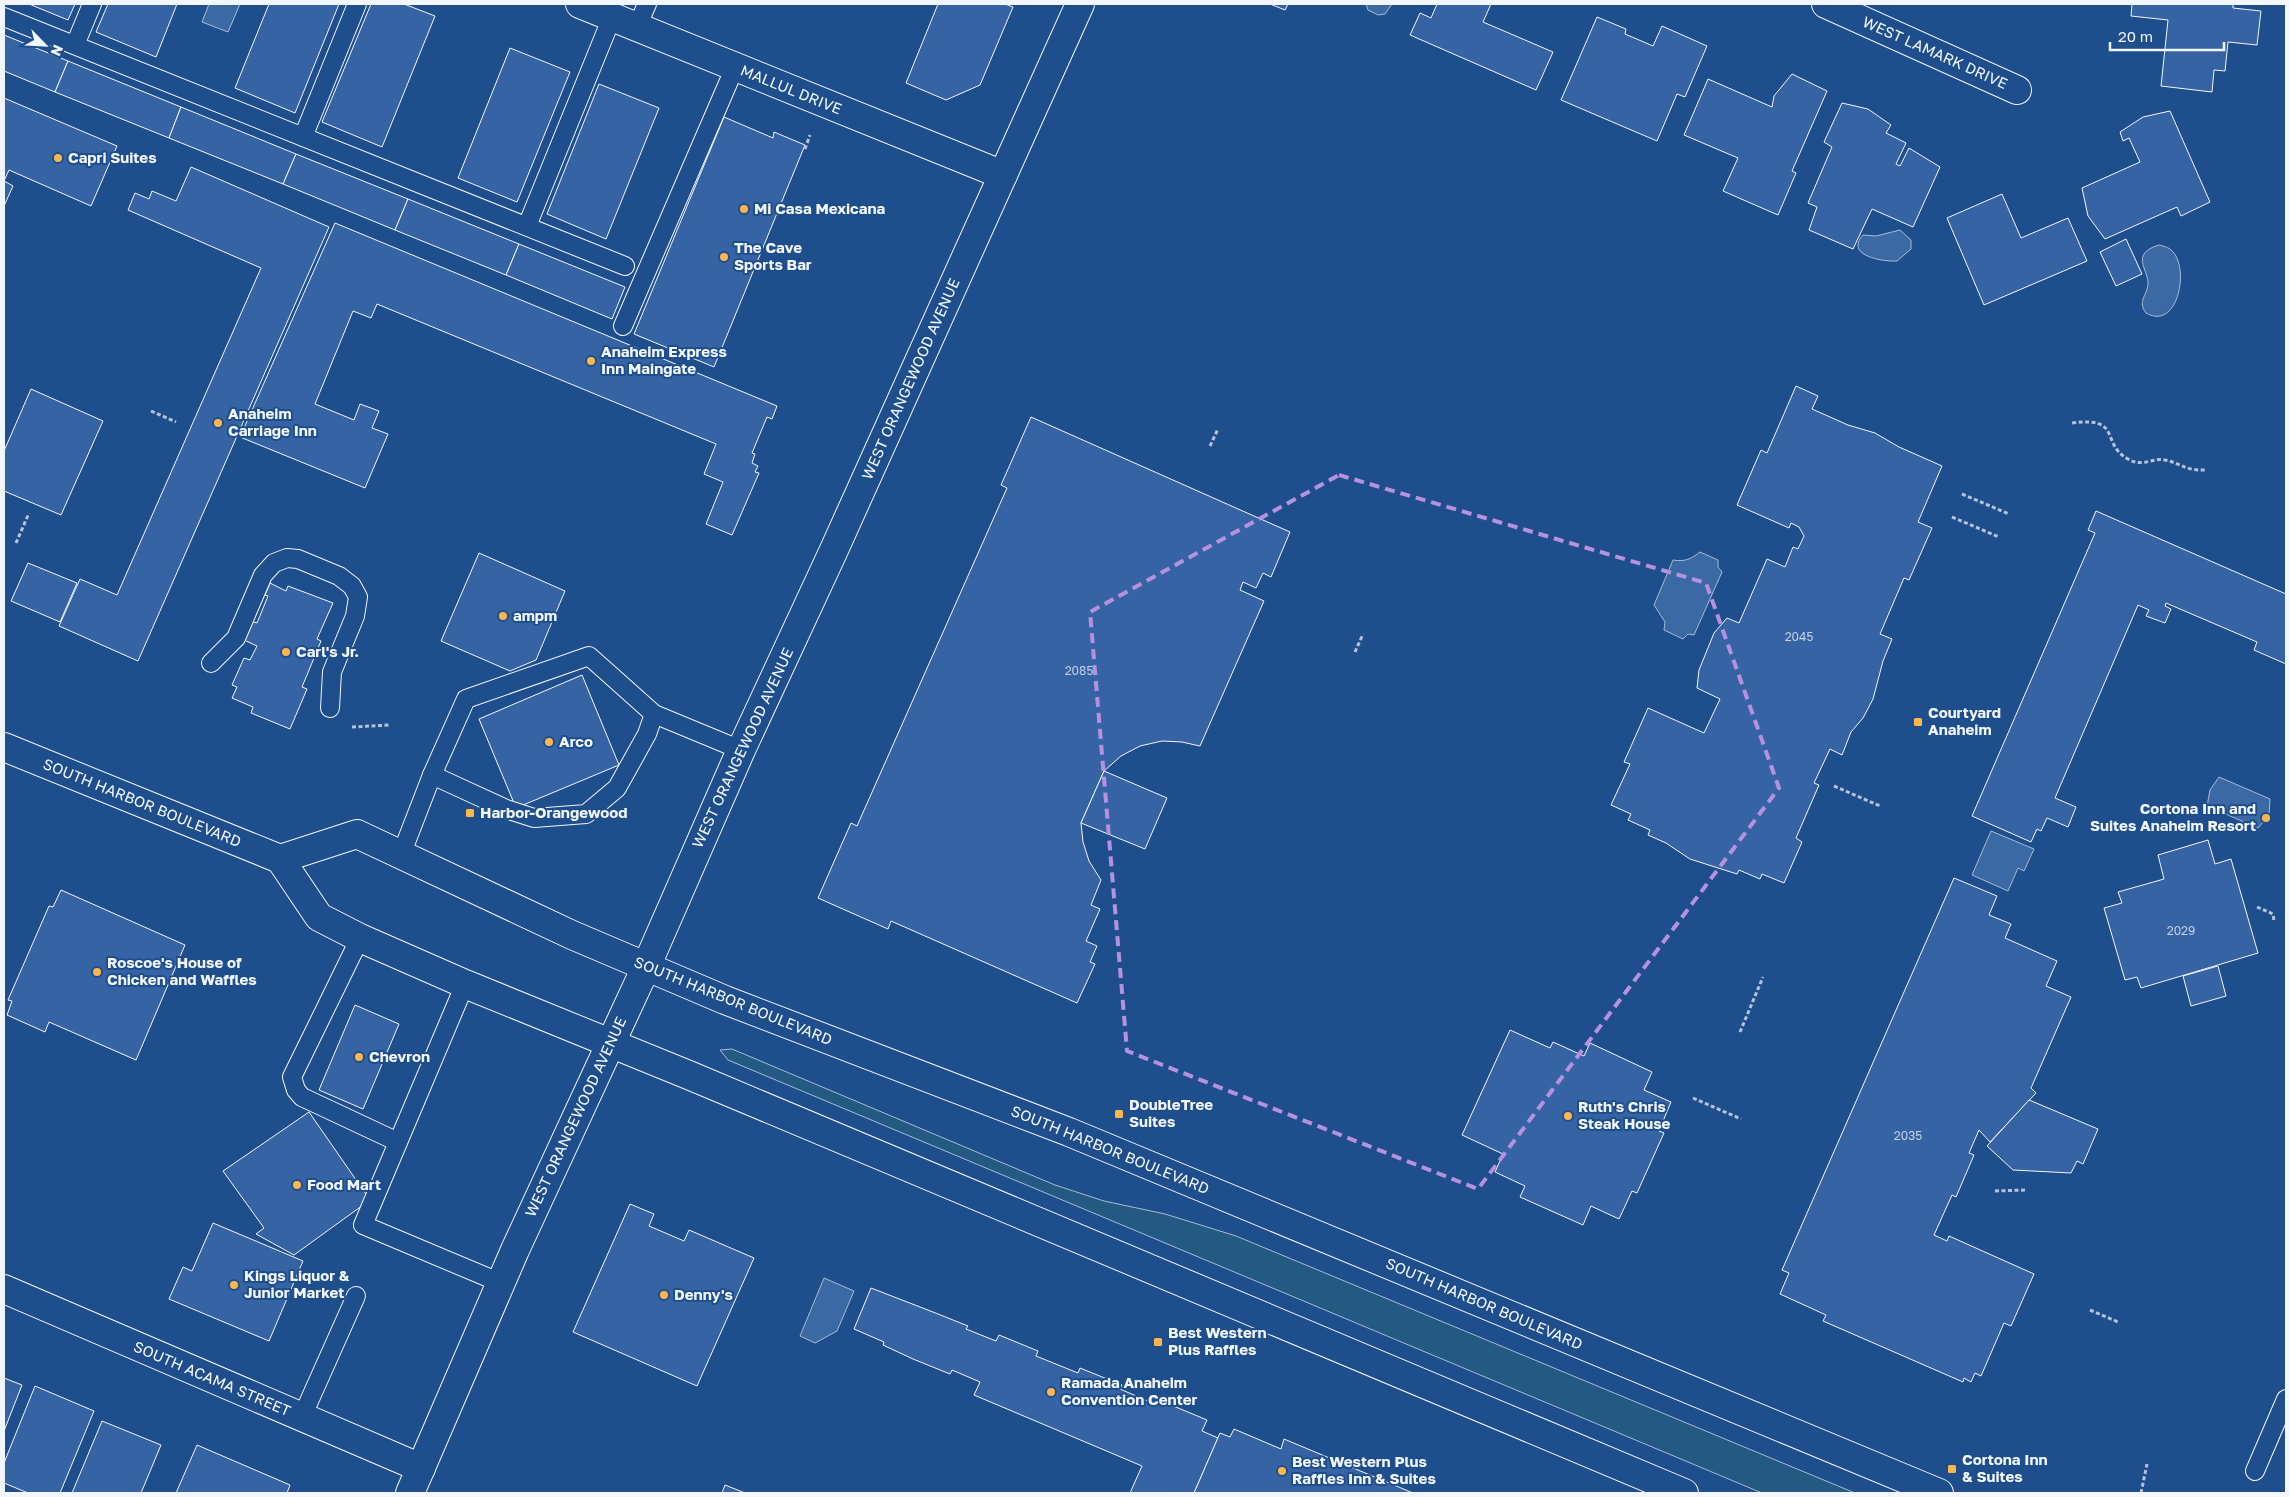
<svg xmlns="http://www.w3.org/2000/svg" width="2290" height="1497" font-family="'Golos Text',sans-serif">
  <rect width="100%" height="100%" fill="#1f4e8c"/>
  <polygon fill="#245a82" stroke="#a8bbd7" points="732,1049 1055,1185 1104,1201 1165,1214 1236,1236 1855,1493 1762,1493 728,1060 720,1050"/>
  <g fill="#3b69a3" stroke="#a8bbd7">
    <polygon points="209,4 240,4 228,32 202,22"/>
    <polygon points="1366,4 1392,4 1385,14 1378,15 1368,10"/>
    <path d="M1900,230L1911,240V249L1897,261C1884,262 1844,256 1863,235L1876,236Z"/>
    <path d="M2159,245C2163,246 2167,247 2170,249C2191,264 2179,332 2146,313C2137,301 2147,296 2148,284C2149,270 2129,254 2159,245Z"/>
    <path d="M1700,552L1718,560V567L1722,572L1694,635L1688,634L1683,639L1664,630L1665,622L1654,605L1673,560C1685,562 1691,559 1700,552Z"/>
    <polygon points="2219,777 2270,799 2269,815 2258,828 2207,806 2210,790"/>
    <polygon points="1991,831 2034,849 2024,871 2018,868 2008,891 1972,875"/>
    <polygon points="824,1278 854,1291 837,1331 815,1343 800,1336"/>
  </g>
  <g fill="#3563a3" stroke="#f2f6ff">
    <polygon points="29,4 75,4 68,20"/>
    <polygon points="108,4 177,4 156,57 96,32"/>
    <polygon points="269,4 339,4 295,113 235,88"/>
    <polygon points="371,4 404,4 435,16 382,147 322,122"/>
    <polygon points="938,4 1005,4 1013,7 980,85 946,100 906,83"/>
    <polygon points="1270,4 1288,4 1285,10"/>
    <polygon points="1437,4 1491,4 1483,22 1553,52 1536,90 1410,35 1420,13 1431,18"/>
    <polygon points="2132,4 2233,4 2233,8 2261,11 2257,45 2228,42 2225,71 2214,70 2212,92 2161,86 2168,20 2131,16"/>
    <polygon points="1597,17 1626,29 1625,34 1653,46 1662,26 1707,46 1685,97 1677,94 1657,141 1561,100"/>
    <polygon points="4,35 68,61 55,92 4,71"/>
    <polygon points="510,48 570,72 517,202 458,178"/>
    <polygon points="68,61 181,107 169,138 55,92"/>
    <polygon points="1792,74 1827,91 1792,171 1796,173 1778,215 1723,191 1738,158 1684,135 1708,79 1772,107 1774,96"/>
    <polygon points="599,84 659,108 606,239 547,214"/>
    <polygon points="4,98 117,146 91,206 9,170 4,181"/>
    <polygon points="1842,103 1868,109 1891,125 1886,133 1906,143 1896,164 1900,166 1909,148 1940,167 1913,227 1872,209 1853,249 1809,230 1817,207 1808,203 1832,147 1824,142"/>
    <polygon points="181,107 296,154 283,184 169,138"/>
    <polygon points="2170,111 2210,202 2181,216 2177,207 2105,239 2088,216 2082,188 2140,162 2129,138 2123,141 2120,132 2143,117"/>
    <polygon points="724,117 773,138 774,132 805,145 714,367 634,334"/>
    <polygon points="296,154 408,199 395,230 283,184"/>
    <polygon points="191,167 329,227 138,661 59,626 80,579 117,595 261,268 128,210 135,193 149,199 152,191 176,201"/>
    <polygon points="4,181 13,186 4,206"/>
    <polygon points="2002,194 2021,238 2068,218 2087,261 1984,305 1947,218"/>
    <polygon points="408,199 519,244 506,275 395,230"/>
    <polygon points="335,223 777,406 772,419 767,417 752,453 755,454 752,463 758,466 755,472 759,473 732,535 706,524 723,482 704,474 716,444 377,304 371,318 353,311 315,404 354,420 360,404 379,411 372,428 388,434 365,488 240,437"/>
    <polygon points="2126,239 2142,274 2116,286 2100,252"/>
    <polygon points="519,244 625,287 612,319 506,275"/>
    <polygon points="1796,386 1818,396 1812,409 1848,425 1875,433 1899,447 1942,466 1918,522 1932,528 1909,580 1904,578 1880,634 1892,639 1883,661 1873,699 1863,718 1851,732 1842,755 1830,749 1814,783 1819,785 1796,838 1802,842 1784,883 1762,874 1760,879 1739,870 1737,874 1690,859 1666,843 1648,835 1650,830 1628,820 1631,814 1611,805 1630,764 1624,762 1648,708 1704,733 1720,699 1697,688 1699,670 1714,633 1727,618 1739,623 1767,559 1785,567 1793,547 1798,549 1804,536 1799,527 1791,523 1789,528 1737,505 1761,450 1767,453"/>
    <polygon points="31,389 103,421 61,515 4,491 4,451"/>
    <polygon points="1031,417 1290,532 1271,577 1263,573 1256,588 1243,582 1240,590 1264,601 1200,746 1182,742 1162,741 1140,746 1121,756 1104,771 1081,823 1083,842 1089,861 1101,880 1091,905 1100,909 1086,941 1097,946 1090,962 1095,964 1077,1003 891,921 888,929 818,898 851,823 857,826 1007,488 1001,485"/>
    <polygon points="2096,511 2286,594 2286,664 2254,650 2257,642 2166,603 2165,606 2171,609 2165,623 2146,616 2149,610 2138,605 2055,798 2076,807 2068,827 2047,818 2041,831 2037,829 2031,842 1972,816 2095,533 2088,530"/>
    <polygon points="479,553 565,591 536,660 510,671 441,641"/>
    <polygon points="28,563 77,583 60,622 11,601"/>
    <polygon points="270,583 286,591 288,586 333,603 317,639 321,641 302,687 307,689 290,729 251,713 253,707 232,698 237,687 232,685 244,658 250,660 257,646 244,640 251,621 257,623 268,596 265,595"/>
    <polygon points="582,675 619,765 516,808 479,719"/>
    <polygon points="1104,771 1167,798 1145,849 1081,823"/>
    <polygon points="2208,840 2215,864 2231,859 2258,953 2141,988 2137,977 2125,980 2104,908 2122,903 2118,892 2164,879 2158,855"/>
    <polygon points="1954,878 1997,896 1989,915 2011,924 2005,938 2057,961 2046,986 2071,997 2031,1088 2036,1093 1990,1142 1979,1130 1969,1153 1974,1155 1956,1197 1952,1195 1934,1235 1947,1241 1949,1236 2034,1274 2011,1326 2004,1323 1981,1376 1975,1373 1971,1382 1964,1378 1963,1382 1823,1321 1826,1315 1780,1294 1789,1273 1782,1270"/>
    <polygon points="61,890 185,945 136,1060 49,1022 45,1032 7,1015 12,1001 8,1000 49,906 53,907"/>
    <polygon points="2218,966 2226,996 2191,1006 2183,976"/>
    <polygon points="355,1005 399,1024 363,1109 319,1090"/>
    <polygon points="1510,1030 1550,1048 1553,1042 1584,1056 1590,1043 1652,1072 1644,1090 1671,1102 1659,1131 1664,1133 1637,1193 1632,1191 1619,1219 1591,1206 1583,1225 1520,1197 1525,1186 1495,1172 1503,1154 1462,1135"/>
    <polygon points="2029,1100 2098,1129 2083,1164 2077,1161 2071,1173 2013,1170 1987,1146"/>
    <polygon points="309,1112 370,1200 294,1255 256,1234 264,1228 223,1171"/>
    <polygon points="630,1204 654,1214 649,1226 684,1241 689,1230 754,1258 697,1386 573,1332"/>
    <polygon points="213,1223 303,1261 269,1341 169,1299 183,1267 192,1271"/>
    <polygon points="871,1288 933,1312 968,1326 966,1329 996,1341 999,1335 1038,1351 1036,1356 1078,1373 1080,1368 1122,1385 1120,1389 1157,1405 1159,1400 1207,1420 1202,1431 1218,1438 1194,1493 1130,1493 1142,1466 974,1395 980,1382 952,1370 950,1374 913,1359 883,1345 884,1342 854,1329"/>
    <polygon points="4,1378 22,1385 4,1431"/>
    <polygon points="35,1386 94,1411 60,1493 28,1493 4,1483 4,1463"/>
    <polygon points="102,1421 161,1445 141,1493 72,1493"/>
    <polygon points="1234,1429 1281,1449 1284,1439 1413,1493 1194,1493 1220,1433 1230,1437"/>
    <polygon points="197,1445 290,1485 287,1493 176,1493"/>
    <polygon points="725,1485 745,1493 722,1493"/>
  </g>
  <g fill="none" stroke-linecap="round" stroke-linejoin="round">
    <g stroke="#f2f6ff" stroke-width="20">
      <g id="lane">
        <polyline points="4,17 625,266"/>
        <polyline points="637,27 647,4"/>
        <polyline points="75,45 92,4"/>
        <polyline points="303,137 357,4"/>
        <polyline points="527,226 612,17"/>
        <polyline points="623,326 735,67"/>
        <polyline points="211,663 236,638 263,575 274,563 287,558 298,559 339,576 352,586 358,597 355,616 332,672 330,708"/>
        <polyline points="432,775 506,809 534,818 586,814 617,788 647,734 654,714"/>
        <polyline points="401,855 432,775 466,699 589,656 654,714 741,750"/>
        <polyline points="360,938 292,1077 296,1090 302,1097 398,1142"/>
        <polyline points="465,984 363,1225 501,1283"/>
        <polyline points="302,1417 356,1296"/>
        <polyline points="2255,1471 2286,1399"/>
      </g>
    </g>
    <g stroke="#f2f6ff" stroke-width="30">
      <g id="street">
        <polyline points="580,4 1003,175"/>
        <polyline points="1826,4 2017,90"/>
        <polyline points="4,1289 421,1468"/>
      </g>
    </g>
    <g stroke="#f2f6ff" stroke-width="30">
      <polyline id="secondary" points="410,1493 515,1250 646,967 741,750 833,552 1080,4"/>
    </g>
    <g stroke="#f2f6ff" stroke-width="30">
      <g id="primary">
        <polyline points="4,747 280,859 319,917 360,938 465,984 691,1076 1684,1493"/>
        <polyline points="280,859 357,834 572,935 725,1000 1069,1132 1939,1493"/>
      </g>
    </g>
    <g stroke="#b3c4dc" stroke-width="3" stroke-dasharray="4 2.5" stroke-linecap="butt">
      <polyline points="805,149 810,135"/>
      <polyline points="151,411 176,422"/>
      <path d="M2072,423C2123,416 2100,444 2128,459C2143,468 2153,457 2165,460C2183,464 2185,471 2206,470"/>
      <polyline points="1210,446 1218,429"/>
      <polyline points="1962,494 2009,514"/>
      <polyline points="1952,517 1999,537"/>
      <polyline points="16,543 29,513"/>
      <polyline points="1355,652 1363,634"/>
      <polyline points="352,727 389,725"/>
      <polyline points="1834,786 1880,806"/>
      <polyline points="2257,907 2273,914 2274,921"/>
      <polyline points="1740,1032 1763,977"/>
      <polyline points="1693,1098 1741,1119"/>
      <polyline points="1995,1191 2025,1190"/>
      <polyline points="2090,1310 2118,1322"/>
      <polyline points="2141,1493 2147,1464"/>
    </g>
    <use href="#lane" stroke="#1f4e8c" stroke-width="18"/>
    <use href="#street" stroke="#1f4e8c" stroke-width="28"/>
    <use href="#secondary" stroke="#1f4e8c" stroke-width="28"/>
    <use href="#primary" stroke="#1f4e8c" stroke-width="28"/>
  </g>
  <path fill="none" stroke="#b691df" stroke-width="4" stroke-dasharray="10 6" stroke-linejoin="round" d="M1339,475L1706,583L1779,788L1478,1189L1127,1051L1090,612Z"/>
  <g fill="#ffb74d" stroke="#1f4e8c" stroke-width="2">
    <circle cx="58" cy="158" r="5"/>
    <circle cx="744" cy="209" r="5"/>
    <circle cx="724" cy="257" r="5"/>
    <circle cx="591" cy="361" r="5"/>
    <circle cx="218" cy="423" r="5"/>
    <circle cx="503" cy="616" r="5"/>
    <circle cx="286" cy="652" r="5"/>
    <rect x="1913" y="717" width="10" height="10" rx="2.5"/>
    <circle cx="549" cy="742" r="5"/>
    <rect x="465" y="808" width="10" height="10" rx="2.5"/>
    <circle cx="2266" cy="818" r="5"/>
    <circle cx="97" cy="972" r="5"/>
    <circle cx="359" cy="1057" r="5"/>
    <rect x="1114" y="1109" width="10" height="10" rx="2.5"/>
    <circle cx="1568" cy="1116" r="5"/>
    <circle cx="297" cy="1185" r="5"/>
    <circle cx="234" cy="1285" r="5"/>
    <circle cx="664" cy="1295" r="5"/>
    <rect x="1153" y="1337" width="10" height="10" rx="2.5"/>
    <circle cx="1051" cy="1392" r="5"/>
    <rect x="1947" y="1464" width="10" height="10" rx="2.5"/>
    <circle cx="1282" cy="1471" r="5"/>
  </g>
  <g text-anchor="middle" stroke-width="4" stroke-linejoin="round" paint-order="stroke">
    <g font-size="12" fill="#c3d1e8">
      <text x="1799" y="641">2045</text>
      <text x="1079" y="675">2085</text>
      <text x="2181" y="935">2029</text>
      <text x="1908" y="1140">2035</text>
    </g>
    <g font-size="15" fill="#f2f6ff" stroke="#1f4e8c">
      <text transform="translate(1935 53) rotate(24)" y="5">WEST LAMARK DRIVE</text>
      <text transform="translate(791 90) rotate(22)" y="5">MALLUL DRIVE</text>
      <text transform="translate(911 379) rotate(-66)" y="5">WEST ORANGEWOOD AVENUE</text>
      <text transform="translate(743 748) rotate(-65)" y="5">WEST ORANGEWOOD AVENUE</text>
      <text transform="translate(142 803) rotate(22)" y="5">SOUTH HARBOR BOULEVARD</text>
      <text transform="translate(733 1001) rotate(22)" y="5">SOUTH HARBOR BOULEVARD</text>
      <text transform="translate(576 1117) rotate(-65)" y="5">WEST ORANGEWOOD AVENUE</text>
      <text transform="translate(1110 1150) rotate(22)" y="5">SOUTH HARBOR BOULEVARD</text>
      <text transform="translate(1484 1304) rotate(23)" y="5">SOUTH HARBOR BOULEVARD</text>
      <text transform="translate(212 1379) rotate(23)" y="5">SOUTH ACAMA STREET</text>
    </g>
    <g font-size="15" font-weight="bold" fill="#f2f6ff" stroke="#1f4e8c" text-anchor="start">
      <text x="68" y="163">Capri Suites</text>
      <text x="754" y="214">Mi Casa Mexicana</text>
      <text x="734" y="253">The Cave<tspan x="734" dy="17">Sports Bar</tspan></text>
      <text x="601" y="357">Anaheim Express<tspan x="601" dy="17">Inn Maingate</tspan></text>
      <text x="228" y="419">Anaheim<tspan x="228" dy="17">Carriage Inn</tspan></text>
      <text x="513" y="621">ampm</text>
      <text x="296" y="657">Carl's Jr.</text>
      <text x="1928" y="718">Courtyard<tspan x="1928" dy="17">Anaheim</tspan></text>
      <text x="559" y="747">Arco</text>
      <text x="2256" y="814" text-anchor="end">Cortona Inn and<tspan x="2256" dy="17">Suites Anaheim Resort</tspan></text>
      <text x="480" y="818">Harbor-Orangewood</text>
      <text x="107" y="968">Roscoe's House of<tspan x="107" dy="17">Chicken and Waffles</tspan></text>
      <text x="369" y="1062">Chevron</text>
      <text x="1129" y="1110">DoubleTree<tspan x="1129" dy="17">Suites</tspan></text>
      <text x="1578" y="1112">Ruth's Chris<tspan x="1578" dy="17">Steak House</tspan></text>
      <text x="307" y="1190">Food Mart</text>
      <text x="244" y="1281">Kings Liquor &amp;<tspan x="244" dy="17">Junior Market</tspan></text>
      <text x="674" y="1300">Denny's</text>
      <text x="1168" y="1338">Best Western<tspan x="1168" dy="17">Plus Raffles</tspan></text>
      <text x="1061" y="1388">Ramada Anaheim<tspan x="1061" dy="17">Convention Center</tspan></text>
      <text x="1962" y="1465">Cortona Inn<tspan x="1962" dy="17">&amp; Suites</tspan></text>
      <text x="1292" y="1467">Best Western Plus<tspan x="1292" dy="17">Raffles Inn &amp; Suites</tspan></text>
    </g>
  </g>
  <rect width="2290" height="1497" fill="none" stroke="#f2f6ff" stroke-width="10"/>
  <g transform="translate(45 45) rotate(114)" stroke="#1f4e8c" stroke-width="4" paint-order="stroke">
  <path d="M0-4L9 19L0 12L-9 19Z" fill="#f2f6ff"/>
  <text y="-8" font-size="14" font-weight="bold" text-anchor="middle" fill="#f2f6ff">N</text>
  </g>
  <path d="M2110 42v8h114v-8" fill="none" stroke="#f2f6ff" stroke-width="2.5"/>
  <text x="2118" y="42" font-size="15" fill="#f2f6ff" stroke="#1f4e8c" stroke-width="4" paint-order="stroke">20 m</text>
</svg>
